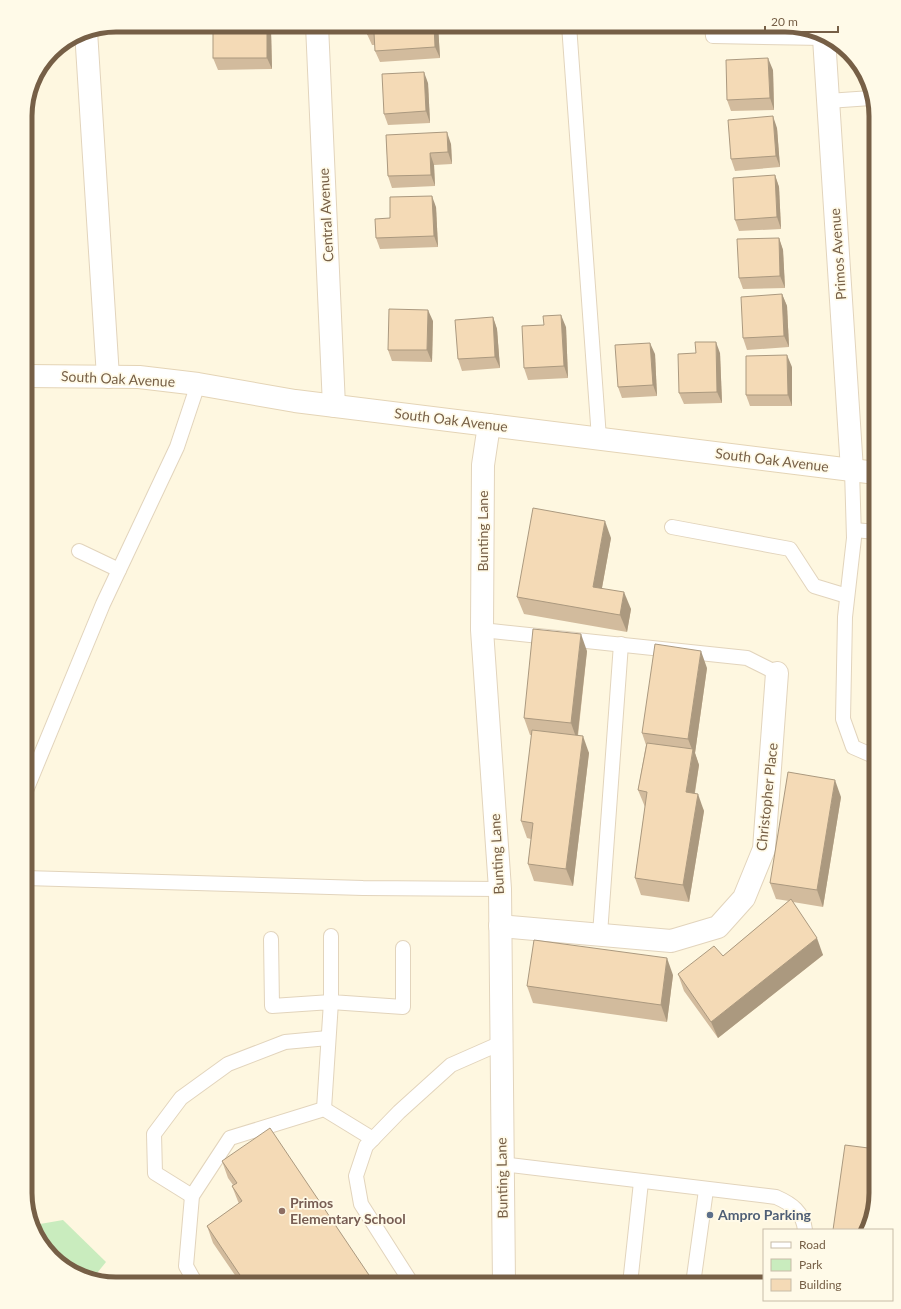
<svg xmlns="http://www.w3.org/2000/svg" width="901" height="1309" font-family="Lato,sans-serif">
  <rect width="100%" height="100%" fill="#fef7e0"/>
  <polygon fill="#c9ecbe" points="63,1220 106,1262 93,1278 66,1269 37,1238 35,1229 40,1224"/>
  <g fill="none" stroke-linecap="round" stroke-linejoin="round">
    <g stroke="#e2d4bc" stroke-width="16">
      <g id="service">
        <polyline points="569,25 599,438"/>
        <polyline points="712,25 713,36 824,38"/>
        <polyline points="828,101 871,98"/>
        <polyline points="852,470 854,538 845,617 843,719 853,747 876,757"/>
        <polyline points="672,527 790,549 814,586 847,596"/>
        <polyline points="854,530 876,532"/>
        <polyline points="79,551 119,570"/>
        <polyline points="482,630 747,658 777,673"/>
        <polyline points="25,793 103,604 177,447 198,384"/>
        <polyline points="25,878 363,888 500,889"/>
        <polyline points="600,934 621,644"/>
        <polyline points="331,936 331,1002 403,1007 403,948"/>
        <polyline points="271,939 272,1006 331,1002 324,1109"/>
        <path d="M502,1164L776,1197C792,1204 803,1212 805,1230"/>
        <polyline points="192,1196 155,1173 154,1134 181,1098 228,1064 285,1042 328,1038"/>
        <polyline points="196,1284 186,1266 192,1196 230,1138 324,1109 373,1139"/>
        <polyline points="412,1284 361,1204 356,1176 366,1146 399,1112 451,1065 501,1043"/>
        <polyline points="630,1284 641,1182"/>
        <polyline points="693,1284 706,1190"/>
      </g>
    </g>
    <g stroke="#e2d4bc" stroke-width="24">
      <g id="minor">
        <polyline points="317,25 334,406"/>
        <polyline points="86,31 108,377"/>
        <polyline points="824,38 852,470"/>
        <polyline points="489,425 483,465 482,630 500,889 504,1284"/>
        <polyline points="500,926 671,941 718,927 744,898 764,849 777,673"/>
      </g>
    </g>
    <g stroke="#e4d4b6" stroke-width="24">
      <polyline id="secondary" points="25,376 139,377 198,384 295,401 876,473"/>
    </g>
    <use href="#service" stroke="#fff" stroke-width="14"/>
    <use href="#minor" stroke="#fff" stroke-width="22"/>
    <use href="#secondary" stroke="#fff" stroke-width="22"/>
  </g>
  <g fill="#d2bb9d">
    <polygon points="438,25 440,58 380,62 375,51 375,45 372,45 367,34"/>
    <polygon points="518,25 546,25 546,26 519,28"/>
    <polygon points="271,30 272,69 218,70 213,58"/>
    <polygon points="773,70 774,110 731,111 727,100"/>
    <polygon points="428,83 430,123 388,125 384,114"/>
    <polygon points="777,128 780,167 735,171 731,159"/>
    <polygon points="386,135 451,144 452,164 434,165 435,186 392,188 388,176"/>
    <polygon points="775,175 779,187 781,229 739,231 735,220"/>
    <polygon points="436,207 438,247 380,249 376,238 390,218"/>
    <polygon points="779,238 783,250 785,288 743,289 739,278"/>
    <polygon points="782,294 787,306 789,347 747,350 743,338"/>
    <polygon points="493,317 497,329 500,368 462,371 458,359"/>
    <polygon points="433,321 432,362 392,361 388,350"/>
    <polygon points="566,327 568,378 528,380 524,368"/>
    <polygon points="720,353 722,403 684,404 679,393"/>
    <polygon points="655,354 657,396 622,398 618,387"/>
    <polygon points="792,367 792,406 750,406 746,395"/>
    <polygon points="611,538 602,588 631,609 627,632 524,614 517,597"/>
    <polygon points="587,651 578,736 589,753 573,886 534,881 528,864 531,839 527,838 521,821 532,735 530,735 524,718"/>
    <polygon points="707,668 695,753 699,765 695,793 704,811 689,902 641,895 635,878 645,807 638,790 646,745 642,733"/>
    <polygon points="841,797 823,907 793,902 823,955 718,1038 684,991 678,974 723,956 789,901 776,899 770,883"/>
    <polygon points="673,975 667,1022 533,1003 527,986"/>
    <polygon points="222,1161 375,1284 241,1284 213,1243 207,1226 239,1204 232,1186 233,1185 228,1178"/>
  </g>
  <g fill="#ab997f">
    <polygon points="267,25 269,25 271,30 272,69 267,58"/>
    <polygon points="434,25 438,25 440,58 435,47"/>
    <polygon points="768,58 773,70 774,110 770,98"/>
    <polygon points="424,72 428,83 430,123 426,111"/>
    <polygon points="773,116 777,128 780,167 776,156"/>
    <polygon points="447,132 451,144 452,164 448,152"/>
    <polygon points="430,153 434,165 435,186 431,175"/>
    <polygon points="775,175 779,187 781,229 777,217"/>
    <polygon points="432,196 436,207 438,247 434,236"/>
    <polygon points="779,238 783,250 785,288 780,276"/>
    <polygon points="782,294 787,306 789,347 784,336"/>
    <polygon points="428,310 433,321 432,362 427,350"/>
    <polygon points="561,315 566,327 568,378 564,366"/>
    <polygon points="493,317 497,329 500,368 495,357"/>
    <polygon points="716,342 720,353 722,403 717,392"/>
    <polygon points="650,343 655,354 657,396 653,385"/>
    <polygon points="787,355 792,367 792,406 788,395"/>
    <polygon points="605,521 611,538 599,604 593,587"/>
    <polygon points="624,592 631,609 627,632 620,615"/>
    <polygon points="581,634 587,651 577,740 571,723"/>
    <polygon points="701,651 707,668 695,753 699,765 692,809 686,792 693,752 688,739"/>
    <polygon points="583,736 589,753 573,886 566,869"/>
    <polygon points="835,780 841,797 823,907 817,890"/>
    <polygon points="698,794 704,811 689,902 683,885"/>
    <polygon points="817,938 823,955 718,1038 711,1022"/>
    <polygon points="667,958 673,975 667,1022 661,1005"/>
  </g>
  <g fill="#f4dab6" stroke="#ab997f">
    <rect x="213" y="25" width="54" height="33"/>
    <polygon points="367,25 434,25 435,47 375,51 374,33 367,34"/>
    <polygon points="768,58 770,98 727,100 726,60"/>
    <polygon points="424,72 426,111 384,114 382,74"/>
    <polygon points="773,116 776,156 731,159 728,120"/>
    <polygon points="447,132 448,152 430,153 431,175 388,176 386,135"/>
    <polygon points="775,175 777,217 735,220 733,178"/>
    <polygon points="432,196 434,236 376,238 375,219 390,218 390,197"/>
    <polygon points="779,238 780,276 739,278 737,239"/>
    <polygon points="782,294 784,336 743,338 741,297"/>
    <polygon points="389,309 428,310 427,350 388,350"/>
    <polygon points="561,315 564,366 524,368 522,326 544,325 543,316"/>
    <polygon points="493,317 495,357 458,359 455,320"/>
    <polygon points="695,342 716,342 717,392 679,393 678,354 696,353"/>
    <polygon points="650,343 653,385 618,387 615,345"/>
    <polygon points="787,355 788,395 746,395 746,356"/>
    <polygon points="533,508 605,521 593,587 624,592 620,615 517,597"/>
    <polygon points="533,629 581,634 571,723 524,718"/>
    <polygon points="655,644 701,651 688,739 642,733"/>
    <polygon points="532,730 583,736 566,869 528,864 533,823 521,821"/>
    <polygon points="647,743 693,749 686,792 698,794 683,885 635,878 647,792 638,790"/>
    <polygon points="788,772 835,780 817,890 770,883"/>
    <polygon points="791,899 817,938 711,1022 678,974 714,946 723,956"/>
    <polygon points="534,940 667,958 661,1005 527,986"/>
    <polygon points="270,1128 375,1284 246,1284 207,1226 242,1201 232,1186 237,1183 222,1161"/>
    <polygon points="845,1145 876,1149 876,1194 866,1230 833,1230"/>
  </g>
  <circle fill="#8d6e63" stroke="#fffae8" stroke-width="1.5" cx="282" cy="1211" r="4"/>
  <circle fill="#5c6f8a" stroke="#fffae8" stroke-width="1.5" cx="710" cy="1215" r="4"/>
  <g text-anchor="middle" stroke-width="3.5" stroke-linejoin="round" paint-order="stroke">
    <g font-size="14" fill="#765f46" stroke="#fffae8">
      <text transform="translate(326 215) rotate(-93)" y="5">Central Avenue</text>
      <text transform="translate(838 254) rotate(-94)" y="5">Primos Avenue</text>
      <text transform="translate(118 379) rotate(3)" y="5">South Oak Avenue</text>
      <text transform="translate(451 420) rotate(7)" y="5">South Oak Avenue</text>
      <text transform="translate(772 460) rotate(7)" y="5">South Oak Avenue</text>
      <text transform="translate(483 531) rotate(-90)" y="5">Bunting Lane</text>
      <text transform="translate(767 797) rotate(-84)" y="5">Christopher Place</text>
      <text transform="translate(497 854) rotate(-93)" y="5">Bunting Lane</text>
      <text transform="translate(502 1178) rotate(-91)" y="5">Bunting Lane</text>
    </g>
    <g font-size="14" font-weight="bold" fill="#785e54" stroke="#fffae8" text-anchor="start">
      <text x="290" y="1208">Primos<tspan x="290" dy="16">Elementary School</tspan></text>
    </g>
    <g font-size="14" font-weight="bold" fill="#4e5e75" stroke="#fffae8" text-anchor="start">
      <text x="718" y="1220">Ampro Parking</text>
    </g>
  </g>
  <path d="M0 0H901V1309H0ZM116 32H785A84 84 0 0 1 869 116V1193A84 84 0 0 1 785 1277H116A84 84 0 0 1 32 1193V116A84 84 0 0 1 116 32Z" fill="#fffae8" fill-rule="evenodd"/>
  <path fill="none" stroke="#765f46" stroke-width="5" d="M116 32H785A84 84 0 0 1 869 116V1193A84 84 0 0 1 785 1277H116A84 84 0 0 1 32 1193V116A84 84 0 0 1 116 32Z"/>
  <rect x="763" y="1229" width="130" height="72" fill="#fffae8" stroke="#c8bca7"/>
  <rect x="771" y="1242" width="20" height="6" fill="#ffffff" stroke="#c8bca7"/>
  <text x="799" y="1249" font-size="12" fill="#765f46">Road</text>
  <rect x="771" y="1259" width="20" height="12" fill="#c9ecbe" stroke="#c8bca7"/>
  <text x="799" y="1269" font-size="12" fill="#765f46">Park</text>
  <rect x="771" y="1279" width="20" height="12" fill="#f4dab6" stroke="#c8bca7"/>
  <text x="799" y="1289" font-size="12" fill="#765f46">Building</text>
  <path d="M765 26v6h73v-6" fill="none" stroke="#765f46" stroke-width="2"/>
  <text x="771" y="26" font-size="12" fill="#765f46" stroke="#fffae8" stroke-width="3" paint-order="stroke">20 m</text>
</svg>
